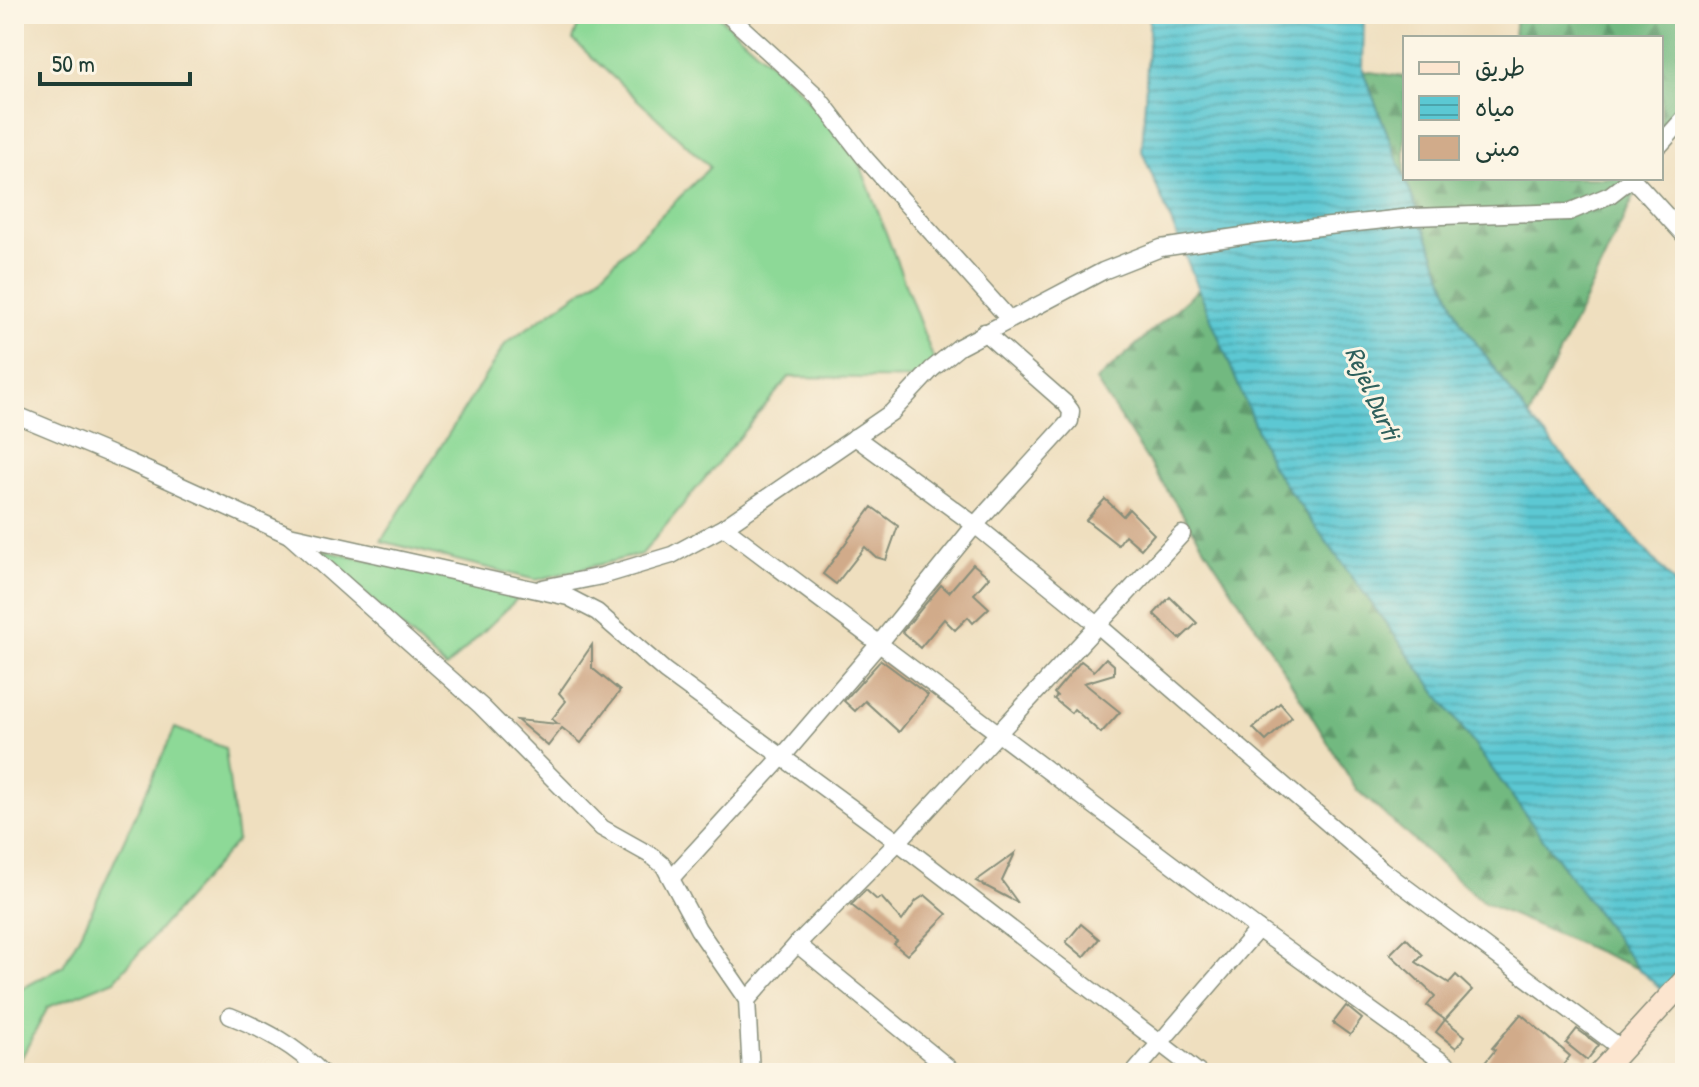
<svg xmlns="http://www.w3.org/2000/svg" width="1699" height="1087" font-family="'Patrick Hand','Playpen Sans Arabic',sans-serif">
  <defs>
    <pattern id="forest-firs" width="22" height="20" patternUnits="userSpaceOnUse" patternTransform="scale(2)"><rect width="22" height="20" fill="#72b980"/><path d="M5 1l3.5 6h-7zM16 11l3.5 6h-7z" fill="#5d986a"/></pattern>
    <pattern id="water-rules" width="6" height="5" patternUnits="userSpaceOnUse" patternTransform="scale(2)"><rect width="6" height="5" fill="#5bc8d3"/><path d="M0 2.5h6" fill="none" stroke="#4ba4ac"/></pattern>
  </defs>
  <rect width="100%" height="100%" fill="#fcf5e5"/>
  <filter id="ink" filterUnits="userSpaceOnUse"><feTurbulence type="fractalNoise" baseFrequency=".0125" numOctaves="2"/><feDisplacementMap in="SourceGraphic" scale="16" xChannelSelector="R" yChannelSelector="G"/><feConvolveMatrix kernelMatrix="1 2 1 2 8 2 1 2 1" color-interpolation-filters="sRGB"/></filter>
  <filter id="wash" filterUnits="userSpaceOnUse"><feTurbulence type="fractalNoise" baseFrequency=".006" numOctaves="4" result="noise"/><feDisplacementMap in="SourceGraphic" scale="32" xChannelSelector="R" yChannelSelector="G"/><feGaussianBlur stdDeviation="1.8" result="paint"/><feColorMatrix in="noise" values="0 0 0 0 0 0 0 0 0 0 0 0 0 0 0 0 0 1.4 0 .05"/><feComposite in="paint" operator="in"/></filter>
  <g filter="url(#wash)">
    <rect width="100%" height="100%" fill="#efdfbf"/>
    <g fill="#8dd997" stroke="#568b66" stroke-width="2">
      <polygon points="582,14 716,14 800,90 860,164 941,379 789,377 642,554 536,580 381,541 506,343 594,282 710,167 573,40"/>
      <polygon points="316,549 522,594 446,668"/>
      <polygon points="175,728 225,748 237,841 115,980 48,1007 14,1072 14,993 63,966 88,919"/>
    </g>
    <g fill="url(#forest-firs)" stroke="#487b5a" stroke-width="2">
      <polygon points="1516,14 1685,14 1685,101 1661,145 1661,38 1514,38"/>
      <polygon points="1363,71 1405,77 1405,178 1643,178 1529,417 1460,320"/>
      <polygon points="1199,289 1272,467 1638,969 1484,903 1357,790 1266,642 1096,381"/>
    </g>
    <polygon fill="url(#water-rules)" stroke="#3d8284" stroke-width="2" points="1150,14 1364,14 1363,71 1460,320 1529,417 1685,595 1685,1009 1638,969 1272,467 1142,151"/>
    <g id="blocks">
      <g fill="#d1ab8a">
        <polygon points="1105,499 1123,516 1129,509 1154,534 1141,549 1125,535 1118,545 1086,520"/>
        <polygon points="872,507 898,526 886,560 876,557 865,547 836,584 823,574"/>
        <polygon points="973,564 989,577 974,594 989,608 973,623 968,617 955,630 944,619 920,648 902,632 941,585 949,592"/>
        <polygon points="1170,597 1197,623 1180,639 1154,614"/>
        <polygon points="592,645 592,668 620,691 581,743 562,728 548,746 517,720 558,724 552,719 566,701 559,693"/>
        <polygon points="1106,658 1114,665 1114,674 1084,683 1120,712 1101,733 1074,709 1071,713 1054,699 1057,696 1054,693 1081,661 1094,671"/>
        <polygon points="881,660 928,695 899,732 865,701 855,711 844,701"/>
        <polygon points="1280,703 1292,717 1266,741 1253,728"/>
        <polygon points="1015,853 1002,881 1018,903 976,881"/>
        <polygon points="866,890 877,900 881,897 902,921 916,901 925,895 947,914 907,955 894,944 897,941 851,905"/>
        <polygon points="1081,924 1099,939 1084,957 1066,942"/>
        <polygon points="1406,938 1423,955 1416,962 1449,983 1456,975 1472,990 1445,1020 1427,1006 1435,996 1390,954"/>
        <polygon points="1346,1006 1362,1019 1350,1035 1333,1023"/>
        <polygon points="1521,1014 1570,1056 1557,1073 1493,1073 1483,1065 1495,1050 1492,1048"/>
        <polygon points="1445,1020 1465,1036 1456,1048 1436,1032"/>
        <polygon points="1577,1029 1599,1045 1587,1060 1566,1043"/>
      </g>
    </g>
  </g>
  <g filter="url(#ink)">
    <use href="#blocks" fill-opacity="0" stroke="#878e7a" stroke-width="2"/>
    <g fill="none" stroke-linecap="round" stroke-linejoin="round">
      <g stroke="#878e7a" stroke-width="19">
        <g id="street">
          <polyline points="727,14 817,96 864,157 1009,319"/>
          <polyline points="1661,144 1685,117"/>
          <polyline points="1632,178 1685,236"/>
          <polyline points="14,414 129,462 289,535 568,597 597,612 665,671 898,842 1199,1073"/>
          <polyline points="855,437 975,525 1099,626 1381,869 1622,1049"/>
          <polyline points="724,527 1258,929 1458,1073"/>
          <polyline points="290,536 481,706 602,828 652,856 664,866 698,929 747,1000 751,1073"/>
          <polyline points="542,588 602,576 672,555 724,527 892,412 932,369 959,347 1103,271 1161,248 1256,234 1412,217 1569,212 1610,195 1632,178"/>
          <polyline points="672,877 782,757 878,645 975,525 1070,421 1071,411 1065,403 984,332"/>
          <polyline points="797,944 955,1073"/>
          <polyline points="747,1000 797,944 898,842 1182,534"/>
          <path d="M230,1016C266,1030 295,1046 322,1073"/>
          <polyline points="1134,1073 1258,929"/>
        </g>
      </g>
      <g stroke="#878e7a" stroke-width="25">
        <polyline id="secondary" points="1600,1073 1685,980"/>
      </g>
      <use href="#street" stroke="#fff" stroke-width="16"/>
      <use href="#secondary" stroke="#fce5cf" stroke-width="22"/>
    </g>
  </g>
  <g text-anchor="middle" stroke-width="6" stroke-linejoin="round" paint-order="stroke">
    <g font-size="26" font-style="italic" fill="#2e605c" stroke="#fcf5e5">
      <text transform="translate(1373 393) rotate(66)" y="9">Rejel Durti</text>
    </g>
  </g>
  <rect width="1699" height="1087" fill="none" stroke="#fcf5e5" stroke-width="48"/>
  <rect x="1403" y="36" width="260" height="144" fill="#fcf5e5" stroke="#a4ab9e" stroke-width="2"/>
  <rect x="1419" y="62" width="40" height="12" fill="#fce5cf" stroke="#a4ab9e" stroke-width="2"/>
  <text x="1475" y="76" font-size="24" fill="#1f3d34">طريق</text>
  <rect x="1419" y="96" width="40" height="24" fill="url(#water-rules)" stroke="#a4ab9e" stroke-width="2"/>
  <text x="1475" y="116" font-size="24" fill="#1f3d34">مياه</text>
  <rect x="1419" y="136" width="40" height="24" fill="#d1ab8a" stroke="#a4ab9e" stroke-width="2"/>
  <text x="1475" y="156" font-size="24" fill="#1f3d34">مبنى</text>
  <path d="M40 72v12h150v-12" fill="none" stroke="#1f3d34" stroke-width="4"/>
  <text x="52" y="72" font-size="24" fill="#1f3d34" stroke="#fcf5e5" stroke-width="6" paint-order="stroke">50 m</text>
</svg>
